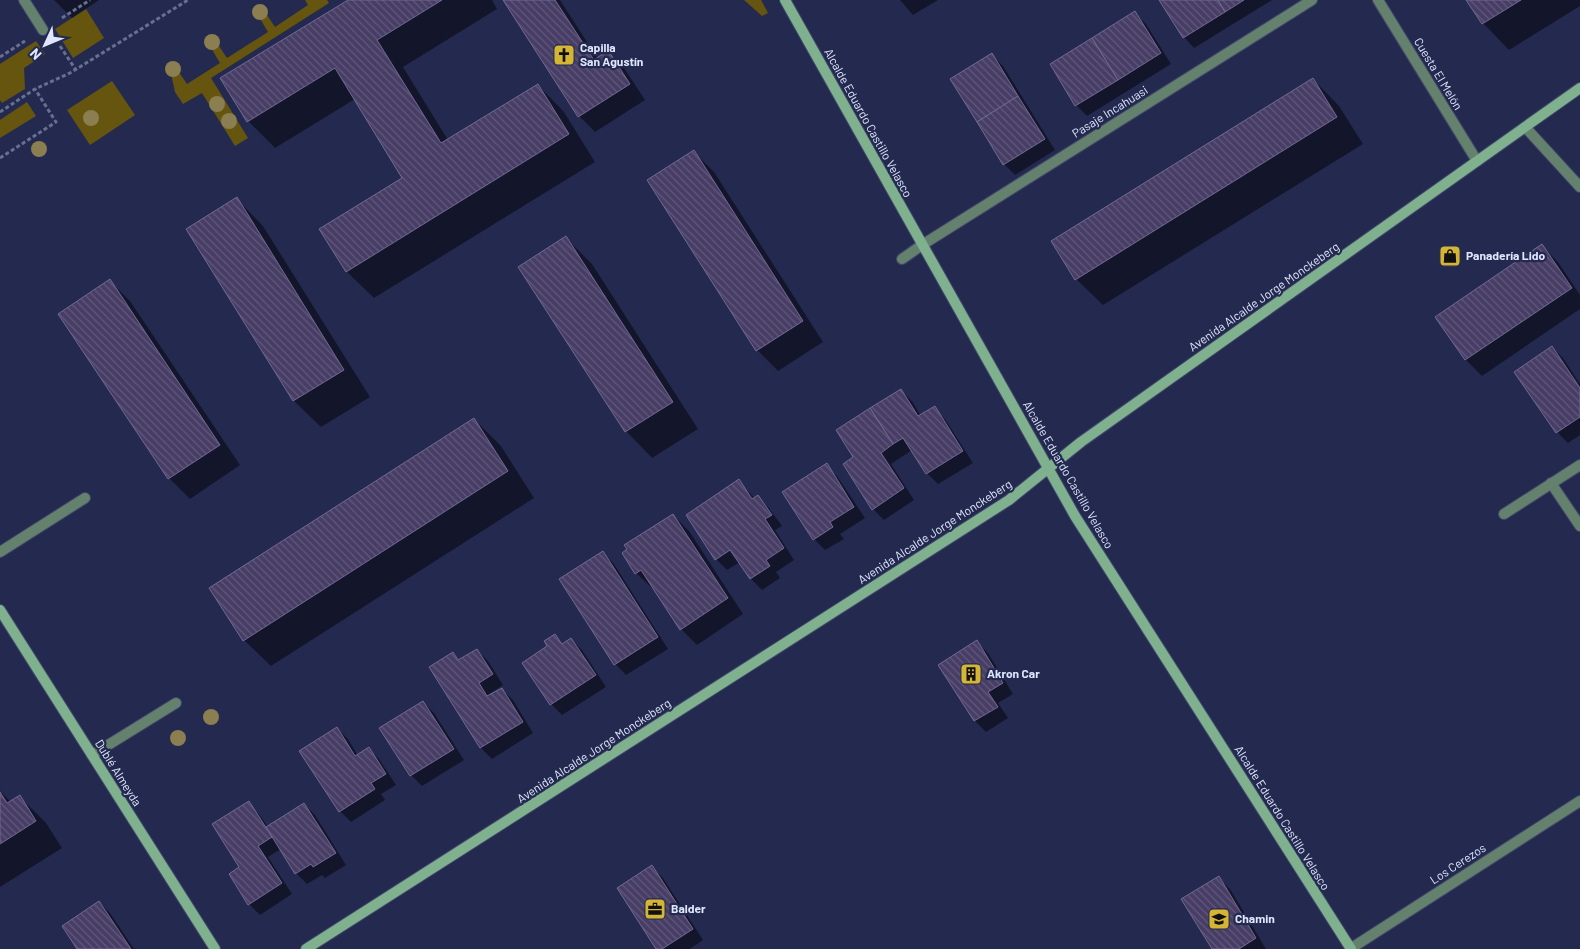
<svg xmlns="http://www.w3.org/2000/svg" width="1580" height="949" font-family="Barlow,sans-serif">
  <defs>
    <pattern id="building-back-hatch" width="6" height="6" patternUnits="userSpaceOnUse" patternTransform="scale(1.25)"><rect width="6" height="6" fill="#473d65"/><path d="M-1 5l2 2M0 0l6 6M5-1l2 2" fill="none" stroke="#61597c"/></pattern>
  </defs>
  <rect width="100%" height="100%" fill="#242a4f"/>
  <g fill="#66550f">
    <polygon points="305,0 327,0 329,3 211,78 248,138 235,146 202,93 183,104 175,92 169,65 172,62 187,84 220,63 207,41 213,37 227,58 268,32 255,10 261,6 275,27 308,5"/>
    <polygon points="744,0 761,0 768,13 762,16"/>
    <polygon points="86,9 104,38 73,58 55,29"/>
    <polygon points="36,41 45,54 24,68 25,89 2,103 0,100 0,64"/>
    <polygon points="112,81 135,115 90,145 67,110"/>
    <polygon points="27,102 36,116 0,138 0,120"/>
  </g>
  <g fill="#0007">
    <polygon points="54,0 99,0 72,18"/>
    <polygon points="350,0 492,0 497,9 403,67 448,140 538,85 564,112 595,162 374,298 347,272 321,230 404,179 355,99 275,148 248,121 222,78"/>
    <polygon points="504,0 560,0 598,59 608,52 624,68 645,100 595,132 579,116"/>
    <polygon points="900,0 938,0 913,15"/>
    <polygon points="1160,0 1272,0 1194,48 1184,37"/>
    <polygon points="1468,0 1580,0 1580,6 1509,50 1483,23"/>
    <polygon points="1135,13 1146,24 1171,64 1087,116 1076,105"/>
    <polygon points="992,55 1003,66 1055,150 1015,175 1004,164"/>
    <polygon points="1313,79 1339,106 1363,144 1103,305 1076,279"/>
    <polygon points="694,152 714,172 823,342 778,371 757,350 649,181"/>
    <polygon points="237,199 263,226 370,397 321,427 294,401 187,229"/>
    <polygon points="566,238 592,264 698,429 652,458 626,431"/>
    <polygon points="1542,246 1558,262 1580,295 1580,309 1482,376 1466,360 1437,317"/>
    <polygon points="110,281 130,301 240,465 190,499 169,478 60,314"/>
    <polygon points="1552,347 1563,358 1580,384 1580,435 1568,443 1557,432"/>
    <polygon points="901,390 912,401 921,416 934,408 945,419 973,463 938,484 927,473 912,450 891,464 914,500 884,520 873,509 855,458"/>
    <polygon points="474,419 501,446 534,498 271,666 244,640"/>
    <polygon points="826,465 837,476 865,518 840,534 844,539 825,550 814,539 783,492"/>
    <polygon points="739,481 755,499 758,497 769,508 782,526 775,530 794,560 776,572 780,578 762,590 751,579 740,562 727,570 716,559 687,515"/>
    <polygon points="673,515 689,531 743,614 697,645 681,629 654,588 653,589 636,573"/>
    <polygon points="603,553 614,564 668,649 626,675 615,664"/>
    <polygon points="555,636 564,644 571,639 582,650 606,687 562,715 551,704 549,647"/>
    <polygon points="977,642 988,653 1013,694 998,703 1008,718 986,732 975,721 940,665"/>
    <polygon points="477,650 488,661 503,685 489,694 490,696 502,689 513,700 533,733 492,759 481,748 431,667 452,654 460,661"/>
    <polygon points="423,702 434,713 464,760 422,786 411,775 381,729"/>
    <polygon points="337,728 348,739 358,756 368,748 379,759 396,785 381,794 385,800 351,822 340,811"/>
    <polygon points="0,791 11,802 20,797 46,823 62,848 0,887"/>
    <polygon points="248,803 259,814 268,827 304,804 315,815 346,865 325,878 322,875 307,884 296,873 281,849 268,857 292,894 260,915 249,904 240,867"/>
    <polygon points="652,867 663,878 703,940 690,949 658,949"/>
    <polygon points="1219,878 1230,889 1266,949 1213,949"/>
    <polygon points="99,902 110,913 134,949 78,949"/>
  </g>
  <g fill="url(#building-back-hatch)" stroke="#726994">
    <polygon points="348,0 442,0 377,40 441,143 538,84 569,134 346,272 319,229 402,178 335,68 247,122 220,78"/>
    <polygon points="503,0 555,0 594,60 608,50 630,84 578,117"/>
    <polygon points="1159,0 1218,0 1225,12 1183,38"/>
    <polygon points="1218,0 1244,0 1225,12"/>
    <polygon points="1466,0 1521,0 1482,24"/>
    <polygon points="1135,11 1161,53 1118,80 1092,38"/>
    <polygon points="1092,38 1118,80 1075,106 1050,64"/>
    <polygon points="992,53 1018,96 977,122 950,79"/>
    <polygon points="1313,78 1337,117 1075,280 1051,241"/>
    <polygon points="1018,96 1045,139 1003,165 977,122"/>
    <polygon points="694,150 803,321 756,351 647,180"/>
    <polygon points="237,197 344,370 293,401 186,229"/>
    <polygon points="566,236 673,402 625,432 518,267"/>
    <polygon points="1542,244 1572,288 1465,360 1435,317"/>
    <polygon points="110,279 220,445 168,479 58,314"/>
    <polygon points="1552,346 1580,388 1580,417 1556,433 1514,372"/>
    <polygon points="901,389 918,416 935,406 963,451 926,474 903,438 893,444 870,408"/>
    <polygon points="870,408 893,444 881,453 904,488 872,510 843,464 853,457 836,430"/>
    <polygon points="474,418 508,471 243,641 209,588"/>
    <polygon points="827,463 854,507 830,522 833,527 813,540 782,492"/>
    <polygon points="739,479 752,499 758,495 772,515 765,519 784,548 766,560 770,566 750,579 730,550 715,560 686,515"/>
    <polygon points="673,514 728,598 680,630 641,570 635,574 622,553 627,549 624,545"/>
    <polygon points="603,551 658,637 614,665 559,579"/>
    <polygon points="555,634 562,644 571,638 596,675 550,705 522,663 547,646 544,641"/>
    <polygon points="977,640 1003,683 988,692 998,707 974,721 938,665"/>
    <polygon points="477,649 493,674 479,683 487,696 502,688 523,722 480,748 429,667 453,652 458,660"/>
    <polygon points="423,701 454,749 410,776 379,728"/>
    <polygon points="337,727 355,756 369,747 386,774 371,783 375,789 339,812 299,751"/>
    <polygon points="0,792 7,803 20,795 36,821 0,844"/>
    <polygon points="249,801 272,837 258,846 282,883 248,905 229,874 239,867 212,824"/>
    <polygon points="304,803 336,853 313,867 311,864 295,874 266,827"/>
    <polygon points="652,865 693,929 662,949 656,949 617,888"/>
    <polygon points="1219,876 1256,938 1239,949 1212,949 1181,899"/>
    <polygon points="99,901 131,949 77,949 62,926"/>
  </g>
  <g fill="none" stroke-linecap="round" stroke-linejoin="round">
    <g stroke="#42486b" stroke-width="12">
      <g id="lane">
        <polyline points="24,0 43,30"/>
        <polyline points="902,259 922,245"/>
        <polyline points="0,552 85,498"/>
        <polyline points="92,755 176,703"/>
      </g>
    </g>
    <g stroke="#42486b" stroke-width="12">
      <g id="street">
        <polyline points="1378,0 1477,161"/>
        <polyline points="1525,127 1580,187"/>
        <polyline points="922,245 1312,0"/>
        <polyline points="1551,483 1580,526"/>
        <polyline points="1504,514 1580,465"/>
        <polyline points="1350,949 1580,801"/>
      </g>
    </g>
    <g stroke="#42486b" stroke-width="12">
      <g id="secondary">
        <polyline points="785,0 1075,516 1351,949"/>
        <polyline points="0,610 215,949"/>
        <polyline points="306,949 1009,500 1081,442 1580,88"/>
      </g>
    </g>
    <g stroke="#686f8f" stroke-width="3" stroke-dasharray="4 2.5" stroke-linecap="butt">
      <polyline points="62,18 90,0"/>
      <polyline points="60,46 76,70"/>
      <polyline points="0,57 25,41"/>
      <polyline points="0,112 35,89 70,73 188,0"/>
      <polyline points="0,158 56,122 35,89"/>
    </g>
    <use href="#lane" stroke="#63816c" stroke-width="10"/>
    <use href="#street" stroke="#63816c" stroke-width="10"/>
    <use href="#secondary" stroke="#80b18f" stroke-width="10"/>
  </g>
  <g fill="#8b7e50">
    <circle cx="260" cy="12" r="8"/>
    <circle cx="212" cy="42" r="8"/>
    <circle cx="173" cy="69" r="8"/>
    <circle cx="217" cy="104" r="8"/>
    <circle cx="91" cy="118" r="8"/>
    <circle cx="229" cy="121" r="8"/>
    <circle cx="39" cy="149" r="8"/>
    <circle cx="211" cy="717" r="8"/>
    <circle cx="178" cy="738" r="8"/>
  </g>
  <defs>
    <g id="church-square" transform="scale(1.125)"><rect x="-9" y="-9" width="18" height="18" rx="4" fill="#d5b534" stroke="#242a4f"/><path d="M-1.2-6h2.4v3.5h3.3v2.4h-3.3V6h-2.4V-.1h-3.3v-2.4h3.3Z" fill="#111"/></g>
    <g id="shop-square" transform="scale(1.125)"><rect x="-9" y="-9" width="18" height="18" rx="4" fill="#d5b534" stroke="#242a4f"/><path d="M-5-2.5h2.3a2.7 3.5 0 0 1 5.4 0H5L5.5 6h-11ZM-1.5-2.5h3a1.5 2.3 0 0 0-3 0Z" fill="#111"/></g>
    <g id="building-square" transform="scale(1.125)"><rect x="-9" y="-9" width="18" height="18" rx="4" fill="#d5b534" stroke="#242a4f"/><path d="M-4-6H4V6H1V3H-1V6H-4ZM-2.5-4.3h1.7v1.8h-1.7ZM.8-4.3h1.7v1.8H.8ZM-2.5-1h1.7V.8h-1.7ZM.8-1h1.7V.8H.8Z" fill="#111"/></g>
    <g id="office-square" transform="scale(1.125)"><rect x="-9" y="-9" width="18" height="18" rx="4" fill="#d5b534" stroke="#242a4f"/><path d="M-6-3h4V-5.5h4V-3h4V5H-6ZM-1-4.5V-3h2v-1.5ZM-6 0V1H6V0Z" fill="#111"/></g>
    <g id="school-square" transform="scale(1.125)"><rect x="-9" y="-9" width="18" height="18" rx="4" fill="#d5b534" stroke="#242a4f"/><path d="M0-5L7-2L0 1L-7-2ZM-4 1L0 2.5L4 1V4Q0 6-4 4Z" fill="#111"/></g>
  </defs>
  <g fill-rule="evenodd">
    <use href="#church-square" x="564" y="55"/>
    <use href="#shop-square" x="1450" y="256"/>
    <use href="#building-square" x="971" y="674"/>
    <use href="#office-square" x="655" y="909"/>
    <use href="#school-square" x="1219" y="919"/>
  </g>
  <g text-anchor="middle" stroke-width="4.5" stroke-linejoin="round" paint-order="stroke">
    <g font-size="12" font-weight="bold" fill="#dfe6fe" stroke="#242a4f" text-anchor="start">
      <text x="580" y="52">Capilla<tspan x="580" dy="14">San Agustín</tspan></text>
      <text x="1466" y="260">Panadería Lido</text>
      <text x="987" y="678">Akron Car</text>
      <text x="671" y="913">Balder</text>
      <text x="1235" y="923">Chamin</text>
    </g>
    <g font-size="12" fill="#dfe6fe" stroke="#242a4f">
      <text transform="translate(1438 74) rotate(59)" y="4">Cuesta El Melón</text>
      <text transform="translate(1110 112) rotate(-32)" y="4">Pasaje Incahuasi</text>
      <text transform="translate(868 123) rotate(61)" y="4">Alcalde Eduardo Castillo Velasco</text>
      <text transform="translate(1264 297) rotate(-35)" y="4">Avenida Alcalde Jorge Monckeberg</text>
      <text transform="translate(1068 475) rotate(60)" y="4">Alcalde Eduardo Castillo Velasco</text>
      <text transform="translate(935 532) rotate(-33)" y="4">Avenida Alcalde Jorge Monckeberg</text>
      <text transform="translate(594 751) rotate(-33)" y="4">Avenida Alcalde Jorge Monckeberg</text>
      <text transform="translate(118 773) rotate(58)" y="4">Dublé Almeyda</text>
      <text transform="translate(1282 818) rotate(58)" y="4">Alcalde Eduardo Castillo Velasco</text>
      <text transform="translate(1458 864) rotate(-33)" y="4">Los Cerezos</text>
    </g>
  </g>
  <g transform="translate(45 45) rotate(226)" stroke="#242a4f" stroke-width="4" paint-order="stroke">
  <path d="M0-4L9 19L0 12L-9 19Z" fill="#dfe6fe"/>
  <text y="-8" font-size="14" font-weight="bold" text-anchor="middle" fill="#dfe6fe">N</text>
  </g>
</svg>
